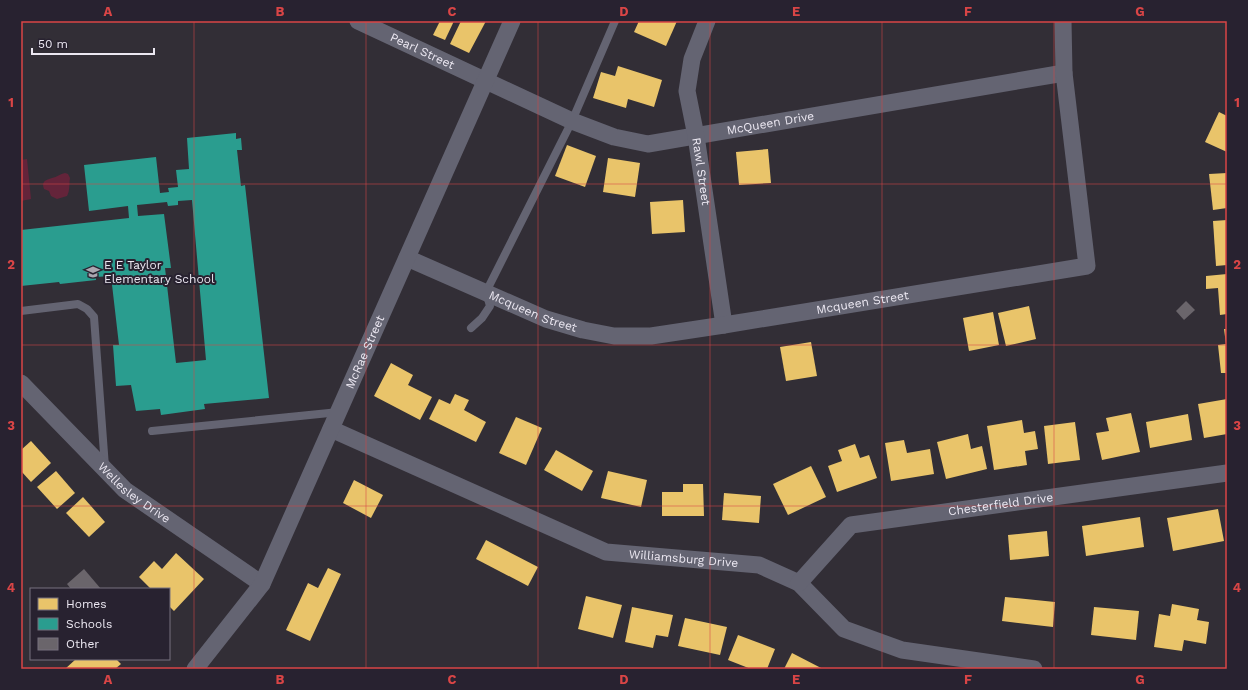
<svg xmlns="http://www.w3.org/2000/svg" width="1248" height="690" font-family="'Work Sans',sans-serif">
  <rect width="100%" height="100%" fill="#322e36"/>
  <g fill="#64243a">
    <polygon points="27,159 31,199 21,201 21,160"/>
    <path d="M65,173L68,174L70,178C69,184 70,191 67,196L57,199L51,196L49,191L44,189C41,181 46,180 52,178C57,177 60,174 65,173Z"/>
  </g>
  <g fill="#e9c46a">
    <polygon points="440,21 454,21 445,40 433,35"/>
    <polygon points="461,21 486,21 469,53 450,44"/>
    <polygon points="639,21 677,21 666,46 634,32"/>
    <polygon points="618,66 662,80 654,107 628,99 626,108 593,98 601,72 615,76"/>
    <polygon points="1219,112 1227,116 1227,152 1205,142"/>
    <polygon points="567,145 596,156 585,187 555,176"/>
    <polygon points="768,149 771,183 739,185 736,152"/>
    <polygon points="608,158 640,163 635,197 603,192"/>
    <polygon points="1227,173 1227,208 1213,210 1209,174"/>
    <polygon points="683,200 685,232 652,234 650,202"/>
    <polygon points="1227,220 1227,265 1216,266 1213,221"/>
    <polygon points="1227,274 1227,314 1220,315 1218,288 1206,289 1206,276"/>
    <polygon points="1029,306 1036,339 1006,346 998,313"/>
    <polygon points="993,312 999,345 969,351 963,318"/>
    <polygon points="1224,329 1227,329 1227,373 1221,373 1218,345 1226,344"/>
    <polygon points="811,342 817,376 786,381 780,347"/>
    <polygon points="391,363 413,375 408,385 432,397 420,420 374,396"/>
    <polygon points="455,394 469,400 464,410 486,422 476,442 429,419 439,399 450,404"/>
    <polygon points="1227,399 1227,434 1204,438 1198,404"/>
    <polygon points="1131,413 1140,452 1102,460 1096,433 1109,431 1106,418"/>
    <polygon points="1188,414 1192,440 1150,448 1146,422"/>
    <polygon points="516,417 542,428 526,465 499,453"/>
    <polygon points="1022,420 1024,433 1035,431 1038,449 1025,451 1027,465 994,470 987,426"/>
    <polygon points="1075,422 1080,460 1048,464 1044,426"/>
    <polygon points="968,434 971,449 982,446 987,469 946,479 937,442"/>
    <polygon points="904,440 907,453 930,449 934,474 891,481 885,443"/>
    <polygon points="31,441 51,463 31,482 21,471 21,450"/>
    <polygon points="855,444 860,458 869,455 877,478 837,492 828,466 842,461 838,450"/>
    <polygon points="556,450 593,471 582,491 544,470"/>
    <polygon points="811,466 826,497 788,515 773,484"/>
    <polygon points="56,471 75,493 57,509 37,487"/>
    <polygon points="608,471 647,480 641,507 601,498"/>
    <polygon points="354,480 383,495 371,518 343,503"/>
    <polygon points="683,484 703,484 704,516 662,516 662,492 683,492"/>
    <polygon points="724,493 761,496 759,523 722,520"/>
    <polygon points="83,497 105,522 89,537 66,513"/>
    <polygon points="1218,509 1224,541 1173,551 1167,518"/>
    <polygon points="1140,517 1144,547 1086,556 1082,526"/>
    <polygon points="1047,531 1049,556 1010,560 1008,535"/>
    <polygon points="486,540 538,567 528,586 476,559"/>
    <polygon points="176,553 204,579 174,611 169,606 169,589 151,589 139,577 154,561 162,569"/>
    <polygon points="328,568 341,574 310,641 286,630 308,583 318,588"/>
    <polygon points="586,596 622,605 613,638 578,629"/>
    <polygon points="1005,597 1055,602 1053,627 1002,621"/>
    <polygon points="1172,604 1199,609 1197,620 1209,622 1206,644 1184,640 1182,651 1154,647 1159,614 1170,616"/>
    <polygon points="632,607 673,615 668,637 656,635 653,648 625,642"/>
    <polygon points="1094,607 1139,611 1136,640 1091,635"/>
    <polygon points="685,618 727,627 720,655 678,646"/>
    <polygon points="738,635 775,649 767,669 751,669 728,660"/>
    <polygon points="792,653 823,669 784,669"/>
    <polygon points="76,659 116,659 121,664 115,669 65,669"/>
  </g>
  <path fill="#2a9d8f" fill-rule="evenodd" d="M236,133V139L241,138L242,150H237L241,186L245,185L269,398L204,404L205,409L161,415L160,409L136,411L131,385L116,386L113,345H119L111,276L96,277V280L60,284L59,282L21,286V230L129,218L128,206L89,211L84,165L156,157L160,193L169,192L168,188L178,187L176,170L189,169L187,138ZM192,200L206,360L176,363L165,268H171L164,214L138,216L137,205L167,202L168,206L178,205V201Z"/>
  <g fill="#6a656b">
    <polygon points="1186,301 1195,310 1184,320 1176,311"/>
    <polygon points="84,569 101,589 71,589 67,584"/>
  </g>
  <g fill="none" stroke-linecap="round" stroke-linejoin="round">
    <g stroke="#646472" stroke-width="8">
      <polyline points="21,311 78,304 87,309 94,317 105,467"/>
      <polyline points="471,328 482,318 490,306 486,292 572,121 615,21"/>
      <polyline points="152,431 339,412"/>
    </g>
    <g stroke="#646472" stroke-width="17">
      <path id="s1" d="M358,21L572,121L614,137L648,144L1064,73"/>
      <path id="s2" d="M707,21L692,59L687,91L696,136L724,325"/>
      <path id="s3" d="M407,258L546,319L583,330L614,336H651L724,325L1087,266L1064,73L1063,21"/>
      <path id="s4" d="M21,383L125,490L262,584"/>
      <path id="s5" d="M331,429L606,552L759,565L799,583L844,629L902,650L1034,669"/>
      <path id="s6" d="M799,583L851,525L1227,473"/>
      <path id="s7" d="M195,669L262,584L512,21"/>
    </g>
  </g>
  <path fill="none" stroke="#d94546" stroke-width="1" stroke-opacity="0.55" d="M194,21V669M366,21V669M538,21V669M710,21V669M882,21V669M1054,21V669M21,184H1227M21,345H1227M21,506H1227"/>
  <defs>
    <g id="school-bare" transform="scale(1.08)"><path d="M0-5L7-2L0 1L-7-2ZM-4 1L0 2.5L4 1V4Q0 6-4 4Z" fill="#aba7b0" stroke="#282230" stroke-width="2.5" paint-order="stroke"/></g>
  </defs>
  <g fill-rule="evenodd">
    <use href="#school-bare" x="93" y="272"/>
  </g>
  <g text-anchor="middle" stroke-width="4" stroke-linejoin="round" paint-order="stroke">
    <g font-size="12" fill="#ece8f2" stroke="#282230">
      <text dy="4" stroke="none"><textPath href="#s1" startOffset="71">Pearl Street</textPath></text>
      <text dy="4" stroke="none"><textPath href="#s1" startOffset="440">McQueen Drive</textPath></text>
      <text dy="4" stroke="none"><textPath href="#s2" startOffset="155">Rawl Street</textPath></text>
      <text dy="4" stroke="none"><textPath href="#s3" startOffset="473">Mcqueen Street</textPath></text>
      <text dy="4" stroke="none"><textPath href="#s3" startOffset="137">Mcqueen Street</textPath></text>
      <text dy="4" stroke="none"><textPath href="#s7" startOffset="362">McRae Street</textPath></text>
      <text dy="4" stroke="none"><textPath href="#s4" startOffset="158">Wellesley Drive</textPath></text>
      <text dy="4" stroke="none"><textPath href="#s6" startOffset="229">Chesterfield Drive</textPath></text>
      <text dy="4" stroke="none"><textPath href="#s5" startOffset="379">Williamsburg Drive</textPath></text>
    </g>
    <g font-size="12" fill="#ece8f2" stroke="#282230" text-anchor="start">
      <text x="104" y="269">E E Taylor<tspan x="104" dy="14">Elementary School</tspan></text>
    </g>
  </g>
  <rect width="1248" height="690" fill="none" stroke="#282230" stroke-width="44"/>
  <rect x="30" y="588" width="140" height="72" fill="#282230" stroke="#76717e"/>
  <rect x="38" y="598" width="20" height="12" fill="#e9c46a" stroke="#76717e"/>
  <text x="66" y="608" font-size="12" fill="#ece8f2">Homes</text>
  <rect x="38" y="618" width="20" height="12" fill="#2a9d8f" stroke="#76717e"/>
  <text x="66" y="628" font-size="12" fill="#ece8f2">Schools</text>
  <rect x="38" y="638" width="20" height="12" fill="#6a656b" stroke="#76717e"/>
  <text x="66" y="648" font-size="12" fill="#ece8f2">Other</text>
  <path d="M32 48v6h122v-6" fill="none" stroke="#ece8f2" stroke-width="2"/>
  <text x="38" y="48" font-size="12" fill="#ece8f2" stroke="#282230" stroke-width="3" paint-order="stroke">50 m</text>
  <rect x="22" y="22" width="1204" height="646" fill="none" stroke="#d94546" stroke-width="1.5"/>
  <g font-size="13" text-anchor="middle" font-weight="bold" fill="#d94546">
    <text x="108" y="16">A</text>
    <text x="280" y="16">B</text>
    <text x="452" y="16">C</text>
    <text x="624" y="16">D</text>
    <text x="796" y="16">E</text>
    <text x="968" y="16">F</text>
    <text x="1140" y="16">G</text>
    <text x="11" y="107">1</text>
    <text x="1237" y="107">1</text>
    <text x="11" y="269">2</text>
    <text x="1237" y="269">2</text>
    <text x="11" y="430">3</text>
    <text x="1237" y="430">3</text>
    <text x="11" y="592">4</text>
    <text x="1237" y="592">4</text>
    <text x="108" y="684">A</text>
    <text x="280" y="684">B</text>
    <text x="452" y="684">C</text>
    <text x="624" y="684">D</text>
    <text x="796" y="684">E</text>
    <text x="968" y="684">F</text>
    <text x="1140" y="684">G</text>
  </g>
</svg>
